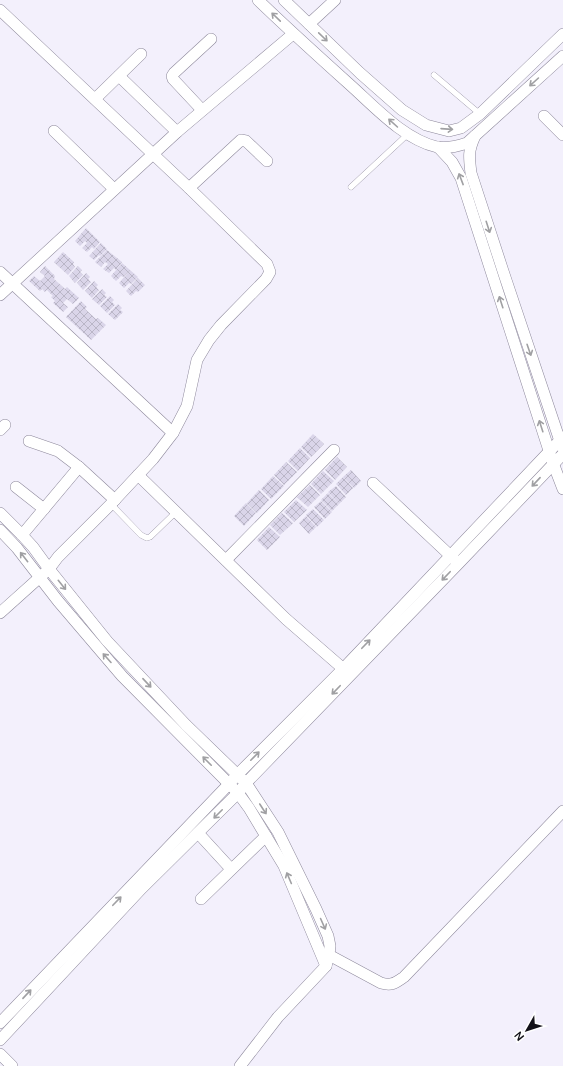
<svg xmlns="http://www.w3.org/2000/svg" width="563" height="1066" font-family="Manrope,sans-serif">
  <defs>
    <pattern id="building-cross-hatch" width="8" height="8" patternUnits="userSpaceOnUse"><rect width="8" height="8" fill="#dad5e9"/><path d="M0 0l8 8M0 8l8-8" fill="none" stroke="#bab6c7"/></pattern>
  </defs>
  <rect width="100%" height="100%" fill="#f3f0fc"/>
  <g fill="url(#building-cross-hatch)">
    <polygon points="86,228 100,242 94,249 92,247 87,252 82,248 87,243 85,241 80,246 75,241"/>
    <polygon points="101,243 107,249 100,256 99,255 94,260 89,256"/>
    <polygon points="107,250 122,262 116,270 114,268 109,273 103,269 108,264 105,262 101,267 95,262"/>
    <polygon points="63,252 74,262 73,264 75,267 68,275 54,262"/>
    <polygon points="122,263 130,270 123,277 121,276 116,281 111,276"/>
    <polygon points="45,266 55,276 54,279 65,289 67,287 79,298 73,304 67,299 63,303 68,307 63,312 53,303 55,301 51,297 53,296 47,290 45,292 42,289 40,291 29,281 34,276 40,281 45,276 40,272"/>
    <polygon points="78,266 82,270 80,272 83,275 75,283 69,276"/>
    <polygon points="130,270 138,277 131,284 129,283 124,288 119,283"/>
    <polygon points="86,273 90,277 88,279 91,282 83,290 77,283"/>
    <polygon points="138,278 145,285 138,292 136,291 131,296 126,291"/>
    <polygon points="94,281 98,285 96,287 99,290 92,298 85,291"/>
    <polygon points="102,289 106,293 104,295 107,297 99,305 92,299"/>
    <polygon points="110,296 114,300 112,302 115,305 107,313 100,306"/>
    <polygon points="81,301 87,307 85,309 96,319 98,318 106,325 91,340 66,317"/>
    <polygon points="118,304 122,308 120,310 123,312 115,320 108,314"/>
    <polygon points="313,434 324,444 311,457 301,447"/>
    <polygon points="300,448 310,458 298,471 288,461"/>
    <polygon points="337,457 347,467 335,480 325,470"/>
    <polygon points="286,462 297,472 284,485 274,475"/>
    <polygon points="351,470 361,481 354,488 343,477"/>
    <polygon points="323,471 334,481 321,494 311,484"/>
    <polygon points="273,476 284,486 271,499 261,489"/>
    <polygon points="343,477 353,488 346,495 336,484"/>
    <polygon points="310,485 320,495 308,507 297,497"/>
    <polygon points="336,486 346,497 339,504 328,492"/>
    <polygon points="259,490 269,500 257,513 247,503"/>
    <polygon points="328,493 339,504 332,511 321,500"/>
    <polygon points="296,500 307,510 294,522 284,512"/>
    <polygon points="321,501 332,512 325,519 314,507"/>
    <polygon points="246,503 256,513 244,526 234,516"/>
    <polygon points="313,509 324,520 317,527 306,515"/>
    <polygon points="282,513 293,523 280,535 270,525"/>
    <polygon points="306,516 316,527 309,534 299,523"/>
    <polygon points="269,527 280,537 267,550 257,540"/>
  </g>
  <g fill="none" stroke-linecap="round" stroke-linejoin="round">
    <g stroke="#8d889b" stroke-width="6">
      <g id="lane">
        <polyline points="434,75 480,114"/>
        <polyline points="351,187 408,134"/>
        <polyline points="111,504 141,535 147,538 150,537 176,512"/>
      </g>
    </g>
    <g stroke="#8d889b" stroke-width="12">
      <g id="street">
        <path d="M258,0C288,29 318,56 348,83C374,106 403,139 437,147C447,149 458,146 467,143L563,56"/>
        <polyline points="284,0 360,73 402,110 426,125 449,131 461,128 480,114 563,34"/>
        <polyline points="0,10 189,188 267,264 270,272 266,279 221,325 209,340 197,360 187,406 173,433 153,459 111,504 58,557 49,569 0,613"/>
        <polyline points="309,24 335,0"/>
        <polyline points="119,76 177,132"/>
        <polyline points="95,99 141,54"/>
        <polyline points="202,110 173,79 172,76 174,73 211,39"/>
        <polyline points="544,116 563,135"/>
        <polyline points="54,131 114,189"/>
        <path d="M475,136C468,151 469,157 471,173L503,271L562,447"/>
        <polyline points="438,147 452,162 461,178 553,463 563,489"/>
        <polyline points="189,188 241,140 246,141 267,161"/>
        <polyline points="0,272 173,433"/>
        <polyline points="0,295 177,132 293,34"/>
        <polyline points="0,430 5,425"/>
        <polyline points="29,441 58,451 79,467 115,500"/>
        <polyline points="138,475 286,619 347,672"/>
        <polyline points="373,483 455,560"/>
        <polyline points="16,487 44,509"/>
        <polyline points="0,513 22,535 33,547 49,569 107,641 186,725 246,783 278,832 316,909 328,936 330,946 329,955 326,966 278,1017 240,1066"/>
        <polyline points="0,530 17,548 58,601 122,676 238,793 249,808 284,866 326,966"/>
        <polyline points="22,535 79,467"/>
        <polyline points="226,560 334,450"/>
        <polyline points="198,833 231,869"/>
        <polyline points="201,899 266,836"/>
        <path d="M329,955L381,983C392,986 395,983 404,977L563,811"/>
        <polyline points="0,1023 229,784 237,775 343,669 563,437"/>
        <polyline points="0,1040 142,888 238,793 246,783 459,563 563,454"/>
        <polyline points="0,1054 12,1066"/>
      </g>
    </g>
    <use href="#lane" stroke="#fff" stroke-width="5.5"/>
    <use href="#street" stroke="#fff" stroke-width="11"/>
  </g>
  <defs><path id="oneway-shaft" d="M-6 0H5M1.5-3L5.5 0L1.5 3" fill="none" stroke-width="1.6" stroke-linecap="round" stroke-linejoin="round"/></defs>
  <g stroke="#a0a0a3">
    <use href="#oneway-shaft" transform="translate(276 17) rotate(-136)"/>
    <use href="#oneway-shaft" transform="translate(323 37) rotate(44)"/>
    <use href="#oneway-shaft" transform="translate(534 82) rotate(138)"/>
    <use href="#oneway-shaft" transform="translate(393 123) rotate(-138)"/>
    <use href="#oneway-shaft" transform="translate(447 129) rotate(4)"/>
    <use href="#oneway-shaft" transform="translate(461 179) rotate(-111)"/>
    <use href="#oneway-shaft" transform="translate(488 227) rotate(72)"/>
    <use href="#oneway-shaft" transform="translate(501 302) rotate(-108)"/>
    <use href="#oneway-shaft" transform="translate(529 350) rotate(71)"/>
    <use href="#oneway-shaft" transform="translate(541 426) rotate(-108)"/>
    <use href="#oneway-shaft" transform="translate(536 482) rotate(133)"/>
    <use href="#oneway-shaft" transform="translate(24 557) rotate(-128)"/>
    <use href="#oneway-shaft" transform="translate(446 576) rotate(134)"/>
    <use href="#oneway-shaft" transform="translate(62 585) rotate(51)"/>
    <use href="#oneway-shaft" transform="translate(366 644) rotate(-46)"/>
    <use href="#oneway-shaft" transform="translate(107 658) rotate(-132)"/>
    <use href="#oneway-shaft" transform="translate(147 683) rotate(47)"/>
    <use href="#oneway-shaft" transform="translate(336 690) rotate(134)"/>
    <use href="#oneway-shaft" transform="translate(255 756) rotate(-45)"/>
    <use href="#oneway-shaft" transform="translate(207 761) rotate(-135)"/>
    <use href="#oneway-shaft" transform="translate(263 809) rotate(57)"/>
    <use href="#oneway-shaft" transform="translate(218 814) rotate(135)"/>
    <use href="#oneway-shaft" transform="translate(289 878) rotate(-113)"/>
    <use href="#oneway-shaft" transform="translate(117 901) rotate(-46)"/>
    <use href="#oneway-shaft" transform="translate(323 924) rotate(66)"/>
    <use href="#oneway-shaft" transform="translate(27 994) rotate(-47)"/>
  </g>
  <g transform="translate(527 1030) rotate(231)" stroke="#ffffff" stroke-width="3" paint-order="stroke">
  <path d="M0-3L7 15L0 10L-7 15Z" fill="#121118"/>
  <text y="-6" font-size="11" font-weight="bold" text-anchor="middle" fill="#121118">N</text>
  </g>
</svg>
